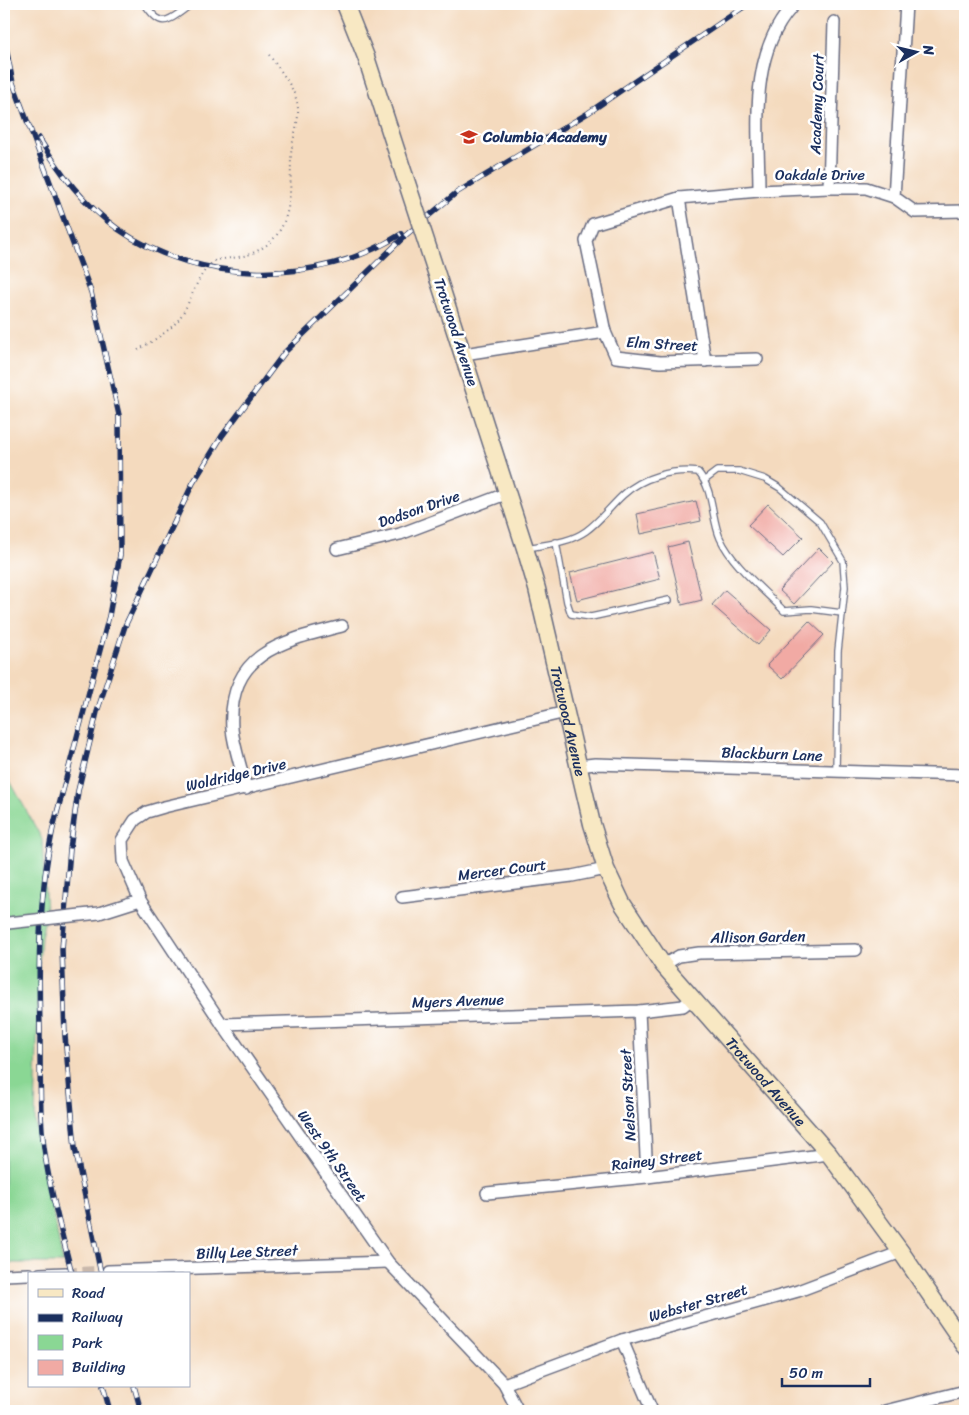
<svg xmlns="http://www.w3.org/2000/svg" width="969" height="1415" font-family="Sriracha,sans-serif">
  <rect width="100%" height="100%" fill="#fff"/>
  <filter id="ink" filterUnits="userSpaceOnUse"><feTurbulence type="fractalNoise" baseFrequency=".02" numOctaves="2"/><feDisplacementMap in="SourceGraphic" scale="10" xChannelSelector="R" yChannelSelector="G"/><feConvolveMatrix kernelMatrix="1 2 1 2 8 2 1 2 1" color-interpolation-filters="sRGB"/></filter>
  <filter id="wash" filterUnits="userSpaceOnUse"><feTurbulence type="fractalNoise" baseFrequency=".0096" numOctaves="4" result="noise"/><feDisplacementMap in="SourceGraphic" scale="20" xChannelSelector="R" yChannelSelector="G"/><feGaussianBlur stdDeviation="1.12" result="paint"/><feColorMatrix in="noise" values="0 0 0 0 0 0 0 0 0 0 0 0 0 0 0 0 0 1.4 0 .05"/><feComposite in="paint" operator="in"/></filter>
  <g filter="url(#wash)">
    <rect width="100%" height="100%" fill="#f4dabe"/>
    <polygon fill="#8ad794" stroke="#528379" points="4,770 42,839 46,913 41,937 39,965 35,1121 63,1263 4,1263"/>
    <g id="blocks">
      <g fill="#f1aaa4">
        <polygon points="696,501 701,521 641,534 637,514"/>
        <polygon points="768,504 803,537 783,557 748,525"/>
        <polygon points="688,542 702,600 682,605 668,547"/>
        <polygon points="819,548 833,562 794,604 779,590"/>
        <polygon points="653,552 660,579 577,600 570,573"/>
        <polygon points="725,590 771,630 758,645 712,605"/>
        <polygon points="809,621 824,635 782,679 767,665"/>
      </g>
    </g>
  </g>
  <g filter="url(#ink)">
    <use href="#blocks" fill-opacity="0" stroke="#676b80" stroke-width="1"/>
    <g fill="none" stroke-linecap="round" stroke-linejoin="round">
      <polyline stroke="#c9b8ab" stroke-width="11" stroke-dasharray="11 5.5" stroke-linecap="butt" points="66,1273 108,1271"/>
      <g stroke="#676b80" stroke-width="8">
        <g id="lane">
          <path d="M145,4C163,32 169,19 192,4"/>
          <polyline points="705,480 717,471 739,471 765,479 780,488 820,522 843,561 845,587 838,651 836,771"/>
          <polyline points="556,542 567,602 571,614 591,617 669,600"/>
          <path d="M527,548C548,544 569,543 586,531C600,521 610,507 623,495C642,477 673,469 698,472C714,490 711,517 720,538C733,566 763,589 784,611L811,609L842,613"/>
        </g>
      </g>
      <g stroke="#676b80" stroke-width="14">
        <g id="street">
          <polyline points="829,188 834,22"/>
          <path d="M759,191C759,130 748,57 791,8"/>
          <polyline points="894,197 906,4"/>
          <polyline points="679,198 705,361"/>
          <polyline points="605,332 586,241 593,224 679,198 759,191 829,188 866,188 894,197 915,212 965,211"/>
          <polyline points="464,354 605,332 616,357 660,362 757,359"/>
          <polyline points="337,549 400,534 508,493"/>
          <polyline points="578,766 595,764 965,775"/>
          <path d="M246,789C242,769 234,748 232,729C227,653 282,641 342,626"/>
          <polyline points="402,897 572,876 606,869"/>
          <polyline points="99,913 140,900"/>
          <polyline points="663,965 679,956 699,953 856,950"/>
          <polyline points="639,1011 647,1177"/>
          <polyline points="222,1024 639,1011 683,1006 693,998"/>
          <polyline points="487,1193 647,1177 829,1154"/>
          <polyline points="108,1271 388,1262"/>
          <polyline points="40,1274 66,1273"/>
          <polyline points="4,1275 29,1274"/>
          <polyline points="622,1340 652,1411"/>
          <polyline points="504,1384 622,1340 798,1291 901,1252"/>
          <polyline points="518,1411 504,1384 388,1262 222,1024 140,900 123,861 122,840 135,820 147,812 164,807 566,712"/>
          <polyline points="885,1411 965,1391"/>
        </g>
      </g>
      <g stroke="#676b80" stroke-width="19">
        <g id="secondary">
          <polyline points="345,4 366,57 404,174"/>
          <path id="s1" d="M439,281L525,548L537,589L592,824L606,869L622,903L663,965L829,1154L901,1252L965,1346"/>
        </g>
      </g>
      <path stroke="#676b80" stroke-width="2" stroke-dasharray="1 4" stroke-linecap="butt" d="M138,350C152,341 169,332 179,319C193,300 196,273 216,260C228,258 239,258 250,254C295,237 290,193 291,155C292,139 299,124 298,109C297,89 278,68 267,52"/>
      <use href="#lane" stroke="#fff" stroke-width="5.5"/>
      <use href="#street" stroke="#fff" stroke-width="11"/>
      <use href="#secondary" stroke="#f8e8c3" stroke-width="16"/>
      <g stroke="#1b2f5e" stroke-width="5.5">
        <g id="rail">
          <path d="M4,38L13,83L91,292L119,415L120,555L109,616L53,828C39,894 38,960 40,1027C40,1056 40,1085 41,1114C43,1167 59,1222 72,1274"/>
          <path d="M39,138C60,173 84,205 118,229C198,285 319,287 401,234"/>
          <polyline points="101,1274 75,1148 65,1036 62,949 70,849 78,791 97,712 125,626 193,483 222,436 285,352 406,235 456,193 588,113 748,4"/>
          <polyline points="103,1386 110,1411"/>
          <polyline points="134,1386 141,1411"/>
        </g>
      </g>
      <use href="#rail" stroke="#fff" stroke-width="4" stroke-dasharray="11" stroke-linecap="butt"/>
      <g stroke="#676b80" stroke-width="14" stroke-linecap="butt">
        <polyline id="street-bridge" points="8,923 99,913"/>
      </g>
      <g stroke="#676b80" stroke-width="19" stroke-linecap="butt">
        <polyline id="secondary-bridge" points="404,174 439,281"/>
      </g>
      <use href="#street-bridge" stroke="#fff" stroke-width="11"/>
      <use href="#secondary-bridge" stroke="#f8e8c3" stroke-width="16"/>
    </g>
  </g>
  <defs>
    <g id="school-bare" transform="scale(1.35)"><path d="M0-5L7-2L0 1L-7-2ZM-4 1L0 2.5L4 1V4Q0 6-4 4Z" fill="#c8321e" stroke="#fff" stroke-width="2.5" paint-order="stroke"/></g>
  </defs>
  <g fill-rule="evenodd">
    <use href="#school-bare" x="469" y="137"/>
  </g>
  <g text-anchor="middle" stroke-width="5" stroke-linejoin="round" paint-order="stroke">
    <g font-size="15" fill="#1b2f5e" stroke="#fff">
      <text transform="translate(817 104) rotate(-88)" y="5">Academy Court</text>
      <text x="820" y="180">Oakdale Drive</text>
      <text transform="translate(456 332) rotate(72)" y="5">Trotwood Avenue</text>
      <text transform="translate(662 344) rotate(3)" y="5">Elm Street</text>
      <text transform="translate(419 509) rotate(-19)" y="5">Dodson Drive</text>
      <text dy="5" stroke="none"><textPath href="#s1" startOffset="459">Trotwood Avenue</textPath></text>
      <text transform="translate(772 754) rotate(2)" y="5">Blackburn Lane</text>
      <text transform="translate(236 775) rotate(-13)" y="5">Woldridge Drive</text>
      <text transform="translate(502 870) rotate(-7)" y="5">Mercer Court</text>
      <text transform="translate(758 937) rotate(-1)" y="5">Allison Garden</text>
      <text transform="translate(458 1001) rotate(-2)" y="5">Myers Avenue</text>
      <text dy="5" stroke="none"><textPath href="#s1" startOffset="879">Trotwood Avenue</textPath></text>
      <text transform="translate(628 1095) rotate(-93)" y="5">Nelson Street</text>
      <text transform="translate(332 1156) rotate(55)" y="5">West 9th Street</text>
      <text transform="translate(657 1160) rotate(-7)" y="5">Rainey Street</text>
      <text transform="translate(247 1252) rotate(-2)" y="5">Billy Lee Street</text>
      <text transform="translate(698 1303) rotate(-16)" y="5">Webster Street</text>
    </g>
    <g font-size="15" font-weight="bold" fill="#1b2f5e" stroke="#fff" text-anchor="start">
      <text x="483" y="142">Columbia Academy</text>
    </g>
  </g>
  <rect width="969" height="1415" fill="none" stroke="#fff" stroke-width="20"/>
  <rect x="28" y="1272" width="162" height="115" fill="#ffffff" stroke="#a4acbf"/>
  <rect x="38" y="1289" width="25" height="8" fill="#f8e8c3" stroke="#a4acbf"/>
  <text x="72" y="1298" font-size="15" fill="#1b2f5e">Road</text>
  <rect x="38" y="1314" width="25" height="8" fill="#1b2f5e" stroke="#a4acbf"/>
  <text x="72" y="1322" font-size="15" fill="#1b2f5e">Railway</text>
  <rect x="38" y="1335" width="25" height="15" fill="#8ad794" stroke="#a4acbf"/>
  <text x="72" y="1348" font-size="15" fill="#1b2f5e">Park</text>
  <rect x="38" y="1360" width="25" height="15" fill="#f1aaa4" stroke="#a4acbf"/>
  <text x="72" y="1372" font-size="15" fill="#1b2f5e">Building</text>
  <g transform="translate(916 52) rotate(82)" stroke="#ffffff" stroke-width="4" paint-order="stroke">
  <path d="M0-4L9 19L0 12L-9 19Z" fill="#1b2f5e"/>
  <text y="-8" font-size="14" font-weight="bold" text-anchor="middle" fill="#1b2f5e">N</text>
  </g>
  <path d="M782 1378v8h88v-8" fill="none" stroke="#1b2f5e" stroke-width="2.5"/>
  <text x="789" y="1378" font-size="15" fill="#1b2f5e" stroke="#ffffff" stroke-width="4" paint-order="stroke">50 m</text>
</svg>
